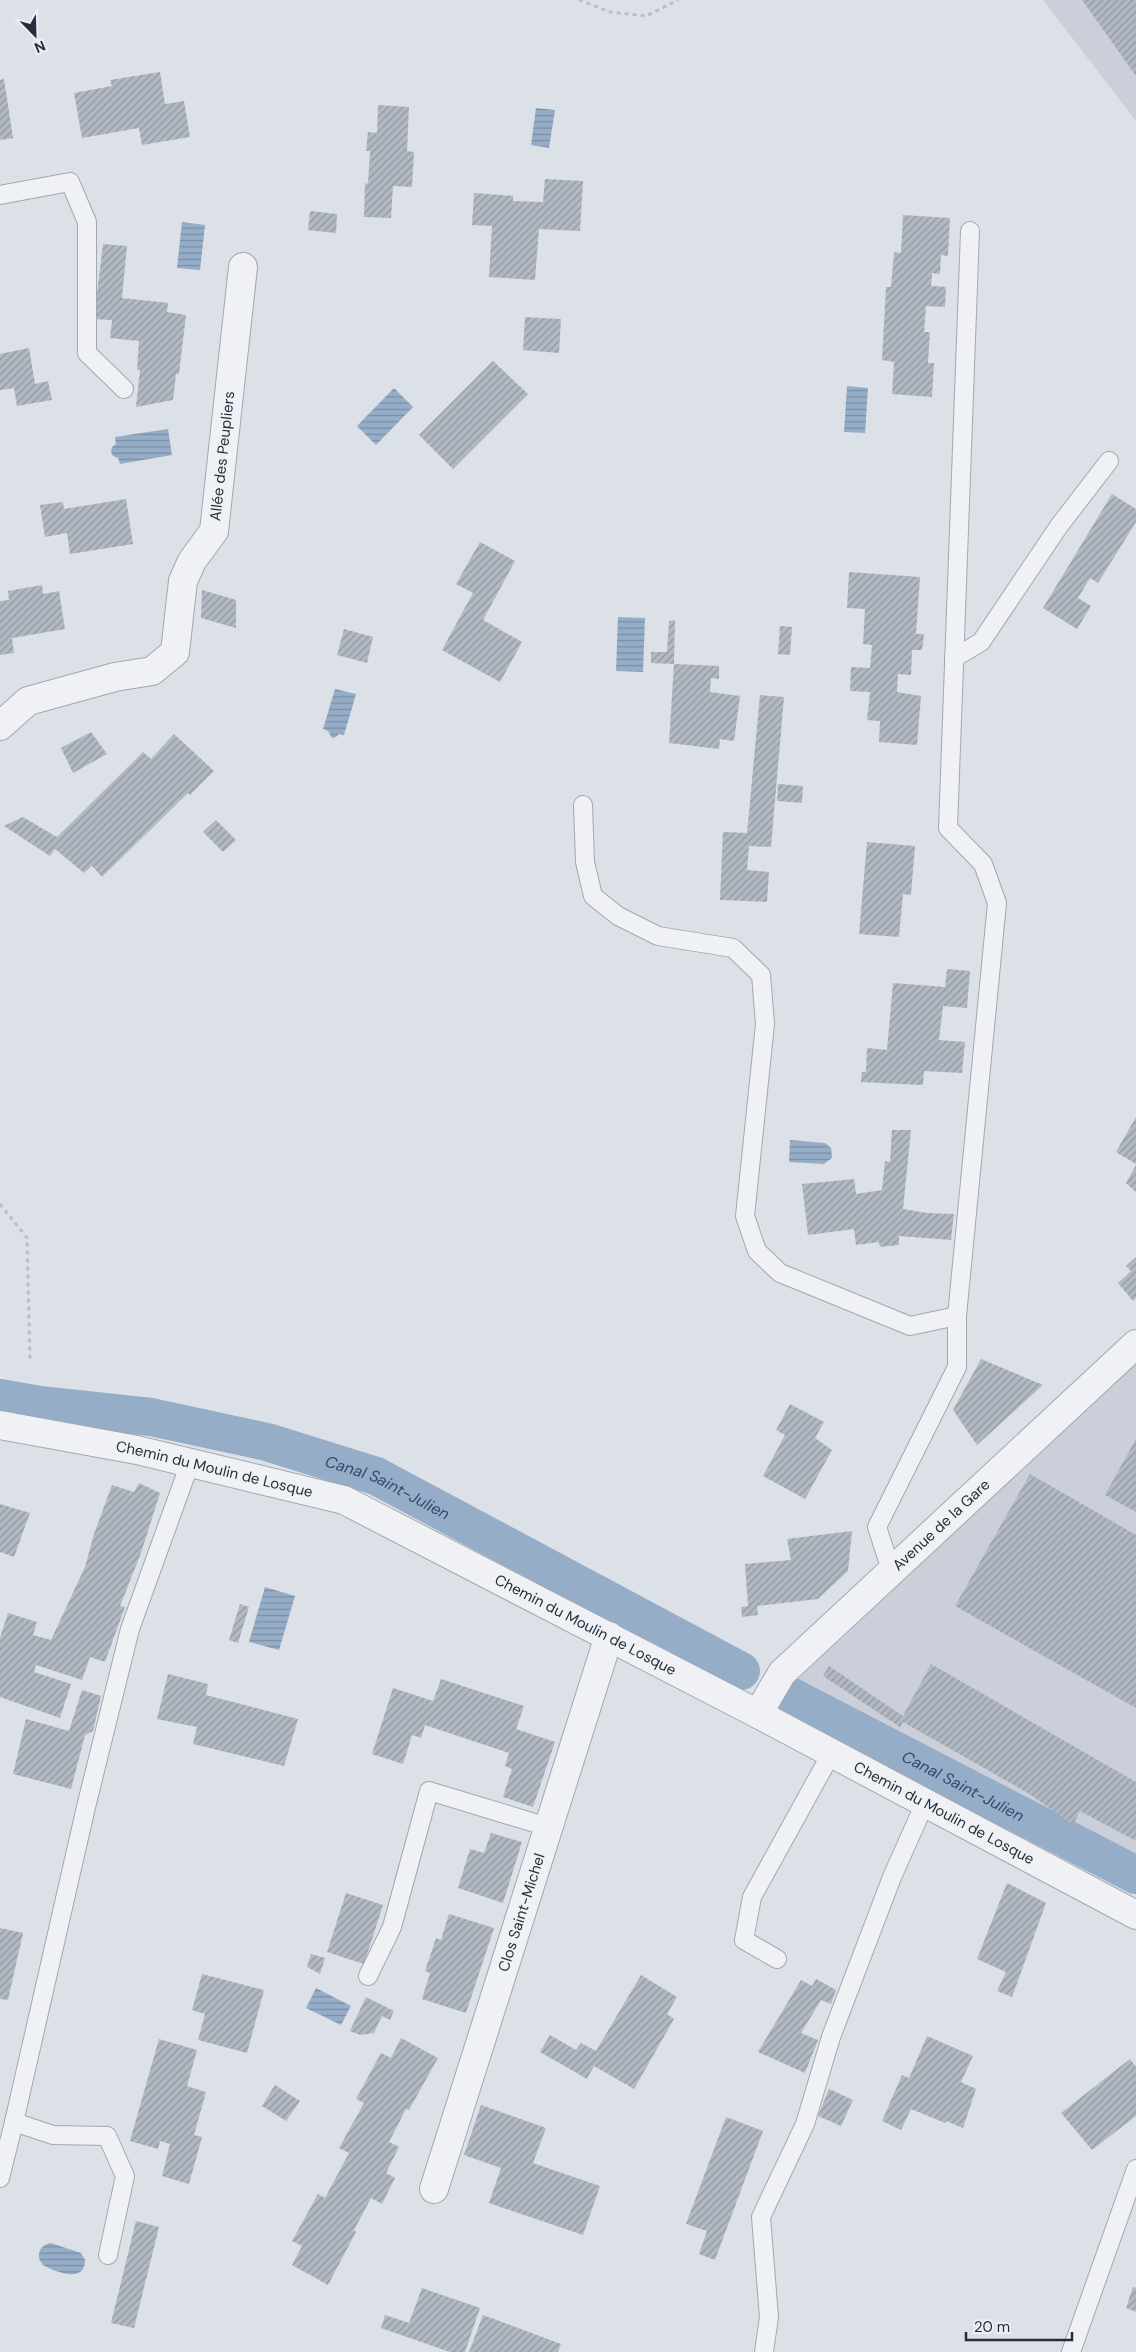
<svg xmlns="http://www.w3.org/2000/svg" width="1136" height="2352" font-family="'DM Sans',sans-serif">
  <defs>
    <pattern id="water-rules" width="6" height="5" patternUnits="userSpaceOnUse" patternTransform="scale(1.25)"><rect width="6" height="5" fill="#96adc8"/><path d="M0 2.5h6" fill="none" stroke="#7a8da4"/></pattern>
    <pattern id="building-hatch" width="6" height="6" patternUnits="userSpaceOnUse" patternTransform="scale(1.25)"><rect width="6" height="6" fill="#b3b9c3"/><path d="M-1 1l2-2M0 6l6-6M5 7l2-2" fill="none" stroke="#9197a0"/></pattern>
  </defs>
  <rect width="100%" height="100%" fill="#dce0e7"/>
  <g fill="#cacfd9">
    <polygon points="1043,0 1136,0 1136,121"/>
    <polygon points="1136,1362 1136,1863 795,1682"/>
  </g>
  <g fill="url(#water-rules)">
    <polygon points="536,108 555,110 549,148 531,145"/>
    <polygon points="182,222 205,225 200,270 177,268"/>
    <polygon points="847,386 868,388 865,433 844,432"/>
    <polygon points="394,388 413,407 376,445 357,426"/>
    <polygon points="168,429 172,455 120,464 118,458 113,456 111,452 112,447 116,444 115,437"/>
    <polygon points="618,617 645,618 643,672 616,671"/>
    <polygon points="335,689 356,694 344,735 339,734 336,737 332,738 328,731 323,729"/>
    <polygon points="790,1140 825,1143 831,1148 832,1158 824,1164 789,1162"/>
    <polygon points="265,1587 295,1596 279,1650 249,1642"/>
    <polygon points="316,1988 351,2006 341,2025 306,2008"/>
    <path d="M51,2243L81,2253L85,2260C85,2284 55,2272 43,2265C35,2256 39,2245 51,2243Z"/>
  </g>
  <g fill="none" stroke-linecap="round" stroke-linejoin="round">
    <g stroke="#96adc8" stroke-width="38">
      <path id="s1" d="M0,1398L40,1405L151,1417L267,1442L376,1476L741,1671"/>
      <path id="s2" d="M790,1696L1136,1875"/>
    </g>
  </g>
  <g fill="url(#building-hatch)">
    <polygon points="1082,0 1136,0 1136,76"/>
    <polygon points="160,72 165,104 184,101 190,137 142,145 139,128 82,138 74,93 112,86 110,80"/>
    <polygon points="4,79 13,138 0,140 0,80"/>
    <polygon points="378,105 409,107 407,151 414,152 412,187 393,186 391,218 364,217 365,183 368,184 370,151 366,151 368,132 377,133"/>
    <polygon points="545,179 583,181 580,231 539,229 535,280 489,277 492,226 472,225 474,193 513,196 513,201 543,202"/>
    <polygon points="310,211 337,214 336,233 308,230"/>
    <polygon points="903,215 950,218 948,256 941,255 940,274 932,273 931,286 946,287 945,307 926,306 924,332 930,332 928,363 934,363 932,397 892,394 894,362 882,360 886,287 891,287 894,252 901,253"/>
    <polygon points="103,244 127,246 122,298 168,303 167,312 186,315 179,374 176,374 173,400 136,407 140,370 137,370 139,341 110,338 112,320 94,319"/>
    <polygon points="525,317 561,319 559,353 523,350"/>
    <polygon points="29,348 35,384 48,381 52,400 17,406 14,388 0,390 0,354"/>
    <polygon points="493,361 528,394 453,469 419,435"/>
    <polygon points="1112,494 1136,509 1136,522 1098,583 1090,578 1078,598 1091,606 1077,629 1043,608"/>
    <polygon points="126,499 133,544 70,554 67,533 45,537 40,505 63,502 64,509"/>
    <polygon points="480,542 515,561 483,620 522,642 500,682 442,650 473,593 456,584"/>
    <polygon points="849,572 920,577 916,634 924,634 922,650 912,650 911,675 898,674 897,692 921,696 917,745 879,742 880,721 867,720 870,692 850,691 851,667 870,668 872,645 863,644 865,609 847,608"/>
    <polygon points="42,585 43,594 59,591 65,629 12,638 14,653 0,655 0,601 9,600 8,591"/>
    <polygon points="202,590 236,600 236,628 201,618"/>
    <polygon points="675,620 674,664 651,663 651,652 667,652 669,621"/>
    <polygon points="780,626 792,627 790,655 778,654"/>
    <polygon points="344,629 373,637 367,663 337,655"/>
    <polygon points="674,664 719,666 719,679 711,678 710,692 740,696 734,741 720,739 719,749 669,743"/>
    <polygon points="760,695 784,697 771,847 749,846 747,870 769,872 767,902 720,900 723,832 747,833"/>
    <polygon points="91,732 107,754 73,773 61,748"/>
    <polygon points="174,734 214,771 190,795 188,793 102,877 92,866 84,873 55,849 50,856 4,826 23,817 57,837 143,752 151,759"/>
    <polygon points="778,784 803,786 802,803 777,801"/>
    <polygon points="216,820 236,840 223,852 203,832"/>
    <polygon points="867,842 915,846 911,895 903,894 899,937 859,934"/>
    <polygon points="947,969 970,971 967,1008 943,1006 939,1040 965,1042 962,1073 924,1071 923,1085 861,1082 862,1072 866,1072 867,1048 887,1050 893,983 945,987"/>
    <polygon points="1136,1117 1136,1164 1116,1152"/>
    <polygon points="892,1130 911,1130 903,1209 927,1213 954,1214 951,1240 899,1236 899,1245 880,1247 879,1242 856,1245 854,1229 808,1235 802,1184 854,1179 856,1194 882,1190 885,1161 890,1162"/>
    <polygon points="1136,1165 1136,1192 1126,1183"/>
    <polygon points="1136,1257 1136,1298 1133,1301 1118,1283 1131,1271 1126,1266"/>
    <polygon points="981,1359 1043,1385 977,1445 953,1410"/>
    <polygon points="790,1404 824,1422 815,1438 832,1450 805,1499 763,1476 785,1435 776,1430"/>
    <polygon points="1136,1439 1136,1512 1105,1495"/>
    <polygon points="1030,1474 1136,1535 1136,1708 955,1606"/>
    <polygon points="139,1483 160,1493 141,1553 120,1606 125,1607 105,1662 90,1657 82,1680 36,1665 34,1672 71,1684 60,1718 0,1697 0,1638 8,1613 37,1622 33,1635 51,1640 85,1567 94,1534 112,1485 134,1492"/>
    <polygon points="0,1504 30,1513 14,1557 0,1552"/>
    <polygon points="852,1531 848,1571 818,1599 757,1606 758,1615 742,1617 741,1607 748,1606 745,1564 791,1560 787,1539"/>
    <polygon points="240,1604 249,1607 238,1643 229,1640"/>
    <polygon points="931,1664 1136,1782 1136,1841 1080,1811 1073,1825 1028,1793 903,1722 900,1727 823,1676 829,1666 903,1716"/>
    <polygon points="168,1674 208,1684 206,1695 298,1719 284,1766 193,1744 197,1727 157,1719"/>
    <polygon points="441,1679 524,1706 516,1729 555,1742 533,1807 503,1797 512,1769 505,1766 509,1753 425,1725 421,1738 412,1735 403,1764 372,1754 393,1688 433,1701"/>
    <polygon points="82,1690 101,1696 93,1731 85,1735 71,1789 13,1774 26,1719 69,1731"/>
    <polygon points="491,1833 522,1842 503,1903 458,1888 470,1849 484,1853"/>
    <polygon points="1007,1883 1046,1903 1012,1997 997,1991 1006,1972 977,1959"/>
    <polygon points="346,1893 383,1905 364,1964 327,1952"/>
    <polygon points="449,1914 494,1928 466,2013 422,1999 430,1973 425,1971 436,1938 441,1940"/>
    <polygon points="0,1928 23,1933 8,2000 0,1999"/>
    <polygon points="311,1954 325,1958 320,1974 307,1967"/>
    <polygon points="202,1974 264,1990 247,2053 198,2040 205,2014 192,2010"/>
    <polygon points="641,1975 677,1997 667,2014 674,2019 634,2089 594,2066 587,2079 540,2052 550,2035 576,2050 581,2043 596,2051"/>
    <polygon points="816,1979 836,1990 831,2004 821,2000 801,2033 818,2040 805,2073 758,2052 801,1980 812,1986"/>
    <polygon points="366,1997 394,2011 390,2020 382,2016 374,2033 360,2035 350,2031"/>
    <polygon points="927,2036 973,2056 961,2082 976,2089 963,2128 946,2121 945,2123 911,2109 901,2130 882,2121 902,2075 909,2078"/>
    <polygon points="401,2038 438,2058 409,2110 406,2109 389,2142 399,2147 386,2173 395,2178 382,2204 371,2198 354,2230 356,2232 328,2285 292,2265 302,2246 292,2241 318,2194 325,2198 349,2153 339,2148 364,2103 356,2099 381,2053 391,2058"/>
    <polygon points="159,2039 197,2050 187,2086 206,2092 194,2135 202,2137 189,2184 162,2176 170,2144 160,2141 158,2149 130,2141"/>
    <polygon points="1130,2059 1136,2067 1136,2116 1092,2150 1061,2113"/>
    <polygon points="275,2085 300,2101 286,2121 262,2106"/>
    <polygon points="829,2089 853,2100 841,2126 818,2116"/>
    <polygon points="481,2105 546,2128 533,2163 600,2186 583,2235 489,2203 501,2168 464,2155"/>
    <polygon points="726,2117 763,2131 715,2260 699,2254 707,2231 686,2224"/>
    <polygon points="136,2221 159,2227 134,2328 111,2323"/>
    <polygon points="1133,2287 1136,2288 1136,2312 1126,2308"/>
    <polygon points="422,2288 480,2308 465,2352 450,2352 381,2328 385,2315 409,2323"/>
    <polygon points="483,2315 561,2344 558,2352 469,2352"/>
  </g>
  <g fill="none" stroke-linecap="round" stroke-linejoin="round">
    <g stroke="#a2a7b1" stroke-width="20">
      <g id="service">
        <polyline points="0,195 70,182 87,222 87,353 124,389"/>
        <polyline points="954,658 981,642 1059,526 1109,461"/>
        <polyline points="583,805 585,862 593,896 618,916 658,936 733,948 761,975 765,1024 745,1216 757,1251 780,1273 910,1326 957,1316"/>
        <polyline points="891,1570 877,1527 957,1367 957,1316 997,903 983,864 948,828 970,231"/>
        <polyline points="777,1959 744,1940 752,1897 831,1754"/>
        <polyline points="368,1976 392,1927 429,1791 548,1827"/>
        <polyline points="0,2178 14,2122"/>
        <polyline points="108,2255 125,2176 107,2136 53,2135 14,2122 86,1807 130,1629 190,1463"/>
        <polyline points="764,2352 769,2317 761,2217 805,2124 831,2037 892,1877 925,1803"/>
        <polyline points="1071,2352 1136,2169"/>
      </g>
    </g>
    <g stroke="#a2a7b1" stroke-width="30">
      <g id="minor">
        <path id="s3" d="M0,726L28,701L115,677L152,671L175,652L183,581L192,561L214,531L243,267"/>
        <path id="s4" d="M758,1714L782,1673L1136,1344"/>
        <path id="s5" d="M434,2189L609,1636"/>
      </g>
    </g>
    <g stroke="#a2a7b1" stroke-width="30">
      <g id="tertiary">
        <path id="s6" d="M0,1425L137,1450L344,1500L758,1714L1136,1915"/>
      </g>
    </g>
    <g stroke="#bbbec5" stroke-width="3" stroke-dasharray="4 4" stroke-linecap="butt">
      <polyline points="579,0 610,12 646,16 678,0"/>
      <polyline points="0,1204 27,1238 30,1359"/>
    </g>
    <use href="#service" stroke="#eff1f5" stroke-width="18"/>
    <use href="#minor" stroke="#eff1f5" stroke-width="28"/>
    <use href="#tertiary" stroke="#eff1f5" stroke-width="28"/>
  </g>
  <g text-anchor="middle" stroke-width="4" stroke-linejoin="round" paint-order="stroke">
    <g font-size="15" fill="#262e3d" stroke="#ebeff4">
      <text dy="5" stroke="none"><textPath href="#s3" startOffset="401">Allée des Peupliers</textPath></text>
      <text dy="5" stroke="none"><textPath href="#s6" startOffset="219">Chemin du Moulin de Losque</textPath></text>
      <text dy="5" stroke="none"><textPath href="#s4" startOffset="265">Avenue de la Gare</textPath></text>
      <text dy="5" stroke="none"><textPath href="#s6" startOffset="624">Chemin du Moulin de Losque</textPath></text>
      <text dy="5" stroke="none"><textPath href="#s6" startOffset="1029">Chemin du Moulin de Losque</textPath></text>
      <text dy="5" stroke="none"><textPath href="#s5" startOffset="290">Clos Saint-Michel</textPath></text>
    </g>
    <g font-size="16" font-style="italic" fill="#304c71" stroke="#ebeff4">
      <text dy="6" stroke="none"><textPath href="#s1" startOffset="400">Canal Saint-Julien</textPath></text>
      <text dy="6" stroke="none"><textPath href="#s2" startOffset="195">Canal Saint-Julien</textPath></text>
    </g>
  </g>
  <g transform="translate(35 35) rotate(157)" stroke="#ebeff4" stroke-width="4" paint-order="stroke">
  <path d="M0-4L9 19L0 12L-9 19Z" fill="#262e3d"/>
  <text y="-8" font-size="14" font-weight="bold" text-anchor="middle" fill="#262e3d">N</text>
  </g>
  <path d="M966 2332v8h106v-8" fill="none" stroke="#262e3d" stroke-width="2.5"/>
  <text x="974" y="2332" font-size="15" fill="#262e3d" stroke="#ebeff4" stroke-width="4" paint-order="stroke">20 m</text>
</svg>
